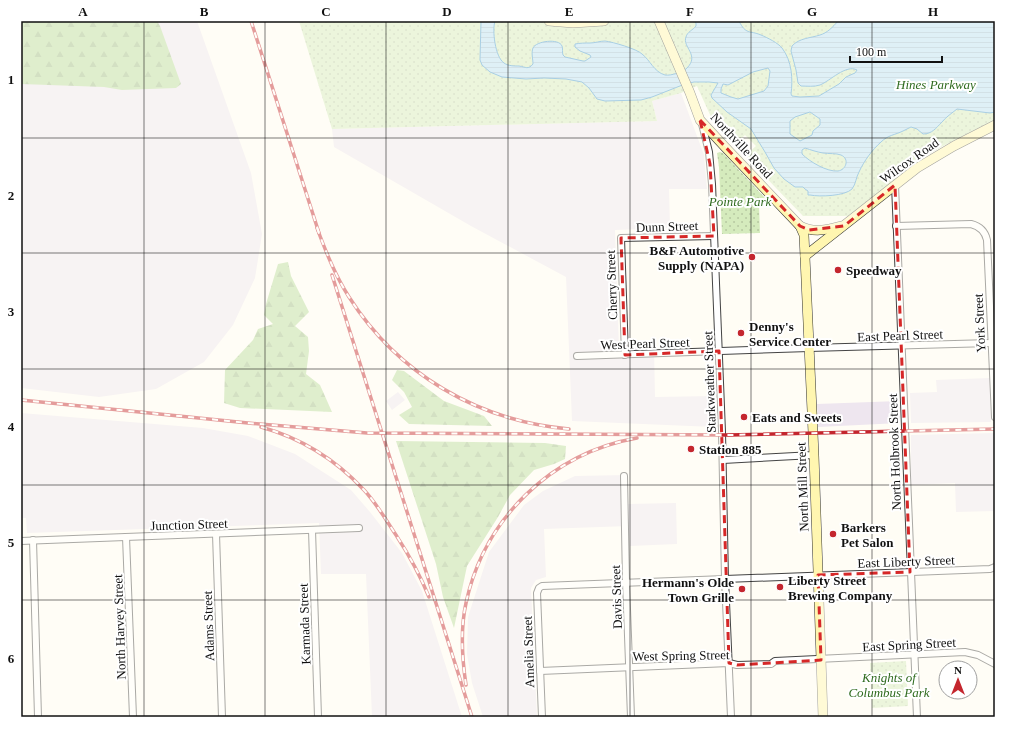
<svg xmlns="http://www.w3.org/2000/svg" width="1016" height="738" font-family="Georgia,serif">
  <defs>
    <pattern id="grass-dots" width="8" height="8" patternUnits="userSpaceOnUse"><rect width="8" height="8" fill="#d5ebbd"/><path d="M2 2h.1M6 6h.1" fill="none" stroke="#b6c8a1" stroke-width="1.8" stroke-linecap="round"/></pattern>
    <pattern id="forest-firs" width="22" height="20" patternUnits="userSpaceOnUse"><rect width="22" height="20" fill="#b9dc9c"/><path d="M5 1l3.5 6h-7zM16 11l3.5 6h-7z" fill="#9ebc85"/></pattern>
    <pattern id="water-rules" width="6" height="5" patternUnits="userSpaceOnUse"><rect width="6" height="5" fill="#b9e0f7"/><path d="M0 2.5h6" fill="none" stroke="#9ebfd3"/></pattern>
  </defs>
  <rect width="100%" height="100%" fill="#fffdf5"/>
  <g fill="#eee6ef">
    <polygon points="21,21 197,21 251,173 262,234 255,278 233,325 204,362 156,389 99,397 21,388"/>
    <polygon points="681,93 704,155 707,189 669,189 670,228 615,230 619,348 654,347 655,397 714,396 714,427 572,421 566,277 471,226 334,147 332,129 657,121 652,101"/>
    <polygon points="990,378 991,422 911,423 910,393 937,392 936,380"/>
    <polygon points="398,392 405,400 392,410 386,401"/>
    <polygon points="899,401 900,423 818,427 817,404"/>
    <polygon points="21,413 203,428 248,436 295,454 351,490 370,512 402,553 422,591 462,717 372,717 366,574 321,574 319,523 27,533 26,518 21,518"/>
    <polygon points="995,433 995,511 956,512 955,483 911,485 911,435"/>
    <polygon points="627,475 628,504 676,503 677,544 630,546 629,526 544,529 546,577 536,580 531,588 537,717 483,717 472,683 467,654 468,617 489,552 524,505 543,491 575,476"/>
  </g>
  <g fill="url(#grass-dots)">
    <polygon points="299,21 995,21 995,120 941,147 921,159 850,216 803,216 745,156 756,146 745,135 734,145 724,135 711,117 697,86 681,93 652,101 657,121 332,129"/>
    <polygon points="720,152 723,153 767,200 759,204 760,233 722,234 719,167 717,153"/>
    <polygon points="906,661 908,706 872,708 870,663"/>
  </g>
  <g fill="url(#forest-firs)">
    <polygon points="21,21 157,21 160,26 181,84 176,88 122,90 104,87 21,84"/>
    <polygon points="288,262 291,276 309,312 295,326 308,337 309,351 306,374 320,385 332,412 240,408 224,403 225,370 253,340 258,329 273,324 264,315 266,304 278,264"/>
    <polygon points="397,370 404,371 444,401 484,416 492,426 409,424 399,415 412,407 404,392 392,380"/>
    <polygon points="396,441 545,443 566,446 565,459 554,464 534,470 510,495 498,517 467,566 454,628 443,597 436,564"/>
  </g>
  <path fill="url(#water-rules)" stroke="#3f96cf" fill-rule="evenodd" d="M481,21H495C492,30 495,57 504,63C508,66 514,66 519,66C526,67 528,70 533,64C533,59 531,53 533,48C536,41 559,38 562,46C563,48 562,53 563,55L565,57L583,61H585L591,57L590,55L580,51L575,47V44C580,43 585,43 590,43C595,43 600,41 605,41C613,42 637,49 642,54C650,60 654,72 665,75C671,76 683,72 687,68C700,55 682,47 686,37C687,32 693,30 696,26V23L694,21H739C746,35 749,30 761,35C768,38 778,43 782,48C792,61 793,79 791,94L792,96L800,97L819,96L839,84L846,77L855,73L857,70C846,64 830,81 820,85C814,87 807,86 801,86L798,83L796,70L791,51L792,46C799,38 811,38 820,35C827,33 833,27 838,21H995V112L990,113L957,109C952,113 946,117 942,122C936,128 932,134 923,134L917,129L911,127C908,128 906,130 903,131C895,135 888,135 881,142C872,150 864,161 859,172C856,177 856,184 852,189C845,196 820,197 810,195H808V191L805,189L803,187H795L784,179L774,168L765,152L751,129L727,112L712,98L711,95L718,83L709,82H694L685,84L652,97L641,100L605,101L597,99L589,88L582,82L566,79L544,78L526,79L502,77L490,72L482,65L480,60ZM768,68L770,71L768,86L764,91L738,99L731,97L721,93V89L723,84L728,85L753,72ZM810,112L820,119V125L813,131L812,135L800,141L790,134V121L795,117ZM805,148C811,150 817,152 823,153C829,154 836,153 841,155C850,159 846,170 838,171C827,172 810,162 802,154V150Z"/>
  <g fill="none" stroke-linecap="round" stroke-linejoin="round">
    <g stroke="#444" stroke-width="8">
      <g id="street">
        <polyline points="702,124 709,152 712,184 722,432 725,579 731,717"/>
        <polyline points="895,185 917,717"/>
        <path d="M896,226L971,224C979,226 985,231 987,240L995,417"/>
        <polyline points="625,355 621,238 714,236"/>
        <polyline points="577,356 809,348 991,343"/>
        <polyline points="723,460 814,455"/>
        <polyline points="624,476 626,582 631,717"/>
        <polyline points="312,530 318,717"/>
        <polyline points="216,534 222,717"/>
        <polyline points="126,537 133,717"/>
        <polyline points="33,540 38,717"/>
        <polyline points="21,541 359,528"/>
        <polyline points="540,671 729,663 737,665 771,664 775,661 965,652 978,655 995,664"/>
        <polyline points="542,717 537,593 539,588 542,586 990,569 995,567"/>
      </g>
    </g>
    <g stroke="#333" stroke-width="10">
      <g id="secondary">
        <polyline points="549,21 573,23 604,21"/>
        <polyline points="659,21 690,93 700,120 725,147 800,226 804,235 814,455 823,717"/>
        <path d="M800,226C813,233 827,230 841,226"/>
        <polyline points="805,256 917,168 954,146 995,125"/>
      </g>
    </g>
    <use href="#street" stroke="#fff" stroke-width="6"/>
    <use href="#secondary" stroke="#fff6b0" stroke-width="9"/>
    <g stroke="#c4262e" stroke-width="3.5">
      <g id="rail">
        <polyline points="251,21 319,233"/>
        <path d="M317,228C326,252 335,275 349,297C398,374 478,421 569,429"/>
        <polyline points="332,275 472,717"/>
        <polyline points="21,400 248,423 367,433 728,435 995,429"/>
        <path d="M261,427C301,438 336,460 364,490C377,504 386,520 396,535C409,555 420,575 429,597"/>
        <path d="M466,685C462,658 460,630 466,603C484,519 551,453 637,438"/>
      </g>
    </g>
    <use href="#rail" stroke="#fff" stroke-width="2" stroke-dasharray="6" stroke-linecap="butt"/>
  </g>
  <path d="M0 0H1016V738H0ZM700,120L800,226L809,230L844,226L895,185L910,572L818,575L821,660L737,665L729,663L719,351L625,355L621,238L714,236L710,164Z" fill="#fffdf5" fill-opacity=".55" fill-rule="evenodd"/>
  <path fill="none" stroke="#d62828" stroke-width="3" stroke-dasharray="8 5" stroke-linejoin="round" d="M700,120L800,226L809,230L844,226L895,185L910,572L818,575L821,660L737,665L729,663L719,351L625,355L621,238L714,236L710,164Z"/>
  <path fill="none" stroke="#111" stroke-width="1" stroke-opacity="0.55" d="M144,21V717M265,21V717M386,21V717M508,21V717M630,21V717M751,21V717M872,21V717M21,138H995M21,253H995M21,369H995M21,485H995M21,600H995"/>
  <g fill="#c4262e" stroke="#fff" stroke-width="1.5">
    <circle cx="752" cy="257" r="4"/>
    <circle cx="838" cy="270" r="4"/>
    <circle cx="741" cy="333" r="4"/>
    <circle cx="744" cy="417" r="4"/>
    <circle cx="691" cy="449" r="4"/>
    <circle cx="833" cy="534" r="4"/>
    <circle cx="780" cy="587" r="4"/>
    <circle cx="742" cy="589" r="4"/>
  </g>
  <g text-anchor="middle" stroke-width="4" stroke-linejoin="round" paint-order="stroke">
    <g font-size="13" font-style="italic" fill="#2f6b1f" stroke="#fff">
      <text x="936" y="89">Hines Parkway</text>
      <text x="740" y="206">Pointe Park</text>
      <text x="889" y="682">Knights of<tspan x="889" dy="15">Columbus Park</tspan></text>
    </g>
    <g font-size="13" fill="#111" stroke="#fff">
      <text transform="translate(742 145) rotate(47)" y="5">Northville Road</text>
      <text transform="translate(909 160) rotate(-35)" y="5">Wilcox Road</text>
      <text transform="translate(667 226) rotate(-2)" y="5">Dunn Street</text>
      <text transform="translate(611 285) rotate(-92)" y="5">Cherry Street</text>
      <text transform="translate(979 323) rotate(-93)" y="5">York Street</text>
      <text transform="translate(900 335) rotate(-2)" y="5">East Pearl Street</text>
      <text transform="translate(645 343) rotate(-2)" y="5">West Pearl Street</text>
      <text transform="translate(709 382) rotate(-92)" y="5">Starkweather Street</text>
      <text transform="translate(894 452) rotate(-92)" y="5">North Holbrook Street</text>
      <text transform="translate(802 487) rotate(-92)" y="5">North Mill Street</text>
      <text transform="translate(189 524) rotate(-2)" y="5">Junction Street</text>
      <text transform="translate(906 561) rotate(-2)" y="5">East Liberty Street</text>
      <text transform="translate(616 597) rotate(-92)" y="5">Davis Street</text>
      <text transform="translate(304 624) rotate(-92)" y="5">Karmada Street</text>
      <text transform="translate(208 626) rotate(-92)" y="5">Adams Street</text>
      <text transform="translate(119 627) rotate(-92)" y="5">North Harvey Street</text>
      <text transform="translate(909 644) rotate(-3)" y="5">East Spring Street</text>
      <text transform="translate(528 652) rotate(-92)" y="5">Amelia Street</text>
      <text transform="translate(681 655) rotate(-1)" y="5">West Spring Street</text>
    </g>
    <g font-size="13" font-weight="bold" fill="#111" stroke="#fff" text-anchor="start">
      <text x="744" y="255" text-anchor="end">B&amp;F Automotive<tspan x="744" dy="15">Supply (NAPA)</tspan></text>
      <text x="846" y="275">Speedway</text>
      <text x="749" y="331">Denny's<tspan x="749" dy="15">Service Center</tspan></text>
      <text x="752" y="422">Eats and Sweets</text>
      <text x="699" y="454">Station 885</text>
      <text x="841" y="532">Barkers<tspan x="841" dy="15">Pet Salon</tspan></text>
      <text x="788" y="585">Liberty Street<tspan x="788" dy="15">Brewing Company</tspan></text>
      <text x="734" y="587" text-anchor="end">Hermann's Olde<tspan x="734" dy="15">Town Grille</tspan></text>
    </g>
  </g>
  <rect width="1016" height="738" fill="none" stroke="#ffffff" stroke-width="44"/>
  <g transform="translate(958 680)"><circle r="19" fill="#ffffff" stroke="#a0a0a0"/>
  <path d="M0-3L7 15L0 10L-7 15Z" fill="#c4262e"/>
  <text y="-6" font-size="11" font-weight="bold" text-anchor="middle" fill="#111111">N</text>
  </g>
  <path d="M850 56v6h92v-6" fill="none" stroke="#111111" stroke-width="2"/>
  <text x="856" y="56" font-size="12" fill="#111111" stroke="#ffffff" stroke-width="3" paint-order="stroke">100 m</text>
  <rect x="22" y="22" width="972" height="694" fill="none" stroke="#111" stroke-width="1.5"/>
  <g font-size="13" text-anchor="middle" font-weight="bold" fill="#111">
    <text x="83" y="16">A</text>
    <text x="204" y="16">B</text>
    <text x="326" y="16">C</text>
    <text x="447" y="16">D</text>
    <text x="569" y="16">E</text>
    <text x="690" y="16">F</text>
    <text x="812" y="16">G</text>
    <text x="933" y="16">H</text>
    <text x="11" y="84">1</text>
    <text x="11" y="200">2</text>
    <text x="11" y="316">3</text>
    <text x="11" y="431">4</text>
    <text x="11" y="547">5</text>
    <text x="11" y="663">6</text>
  </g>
</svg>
